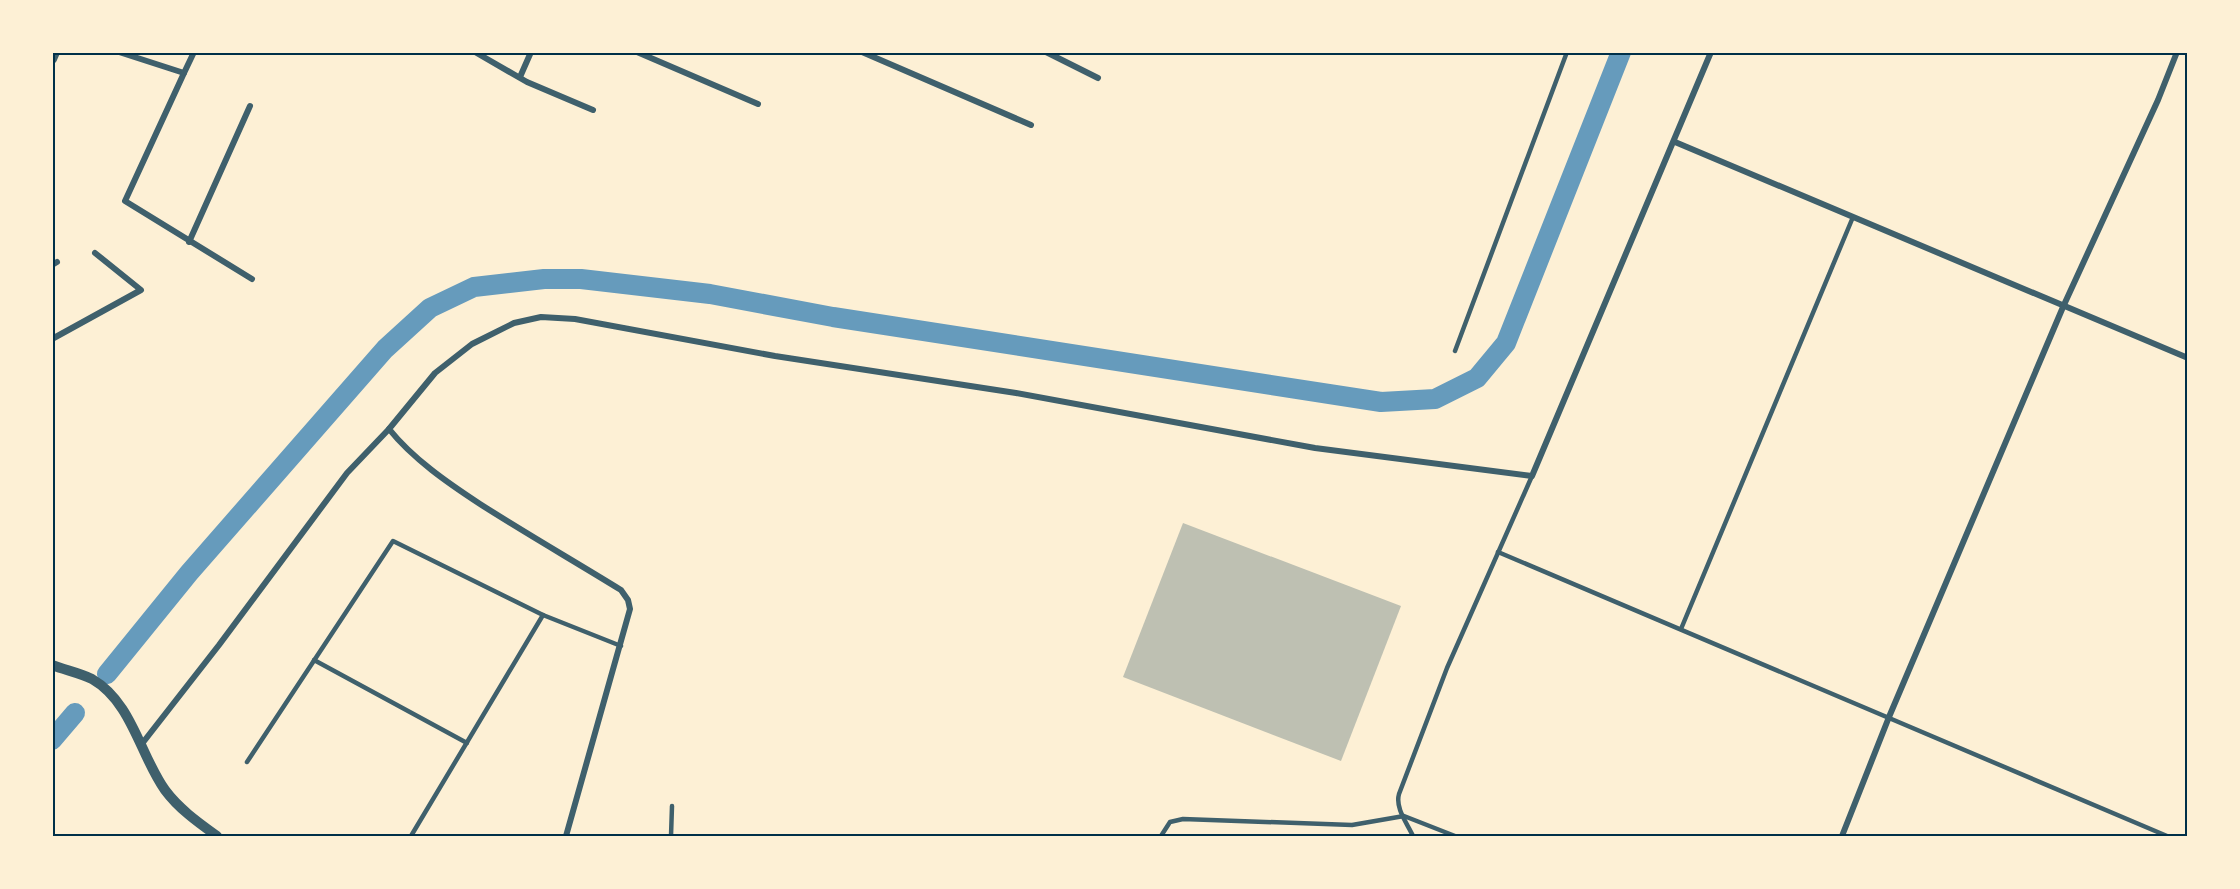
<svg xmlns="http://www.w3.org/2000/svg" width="2240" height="889" font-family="'Golos Text',sans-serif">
  <rect width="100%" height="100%" fill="#fdf0d5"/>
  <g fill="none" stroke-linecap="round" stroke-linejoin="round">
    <g stroke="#669bbc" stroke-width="20">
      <polyline points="107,674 189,573 385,349 430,308 474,287 544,279 581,279 710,294 833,317 1381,402 1435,399 1477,378 1506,343 1621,52"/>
      <polyline points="52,740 75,713"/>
    </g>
  </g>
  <polygon fill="#bec0b2" points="1183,523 1401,606 1341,761 1123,677"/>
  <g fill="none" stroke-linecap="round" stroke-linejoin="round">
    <g stroke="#3f606c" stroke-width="4.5">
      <polyline points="1455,351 1567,52"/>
      <polyline points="1498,552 2167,836"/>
      <polyline points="1681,629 1853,217"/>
      <polyline points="314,660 467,743"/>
      <polyline points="247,762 393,541 543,615 621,646"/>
      <polyline points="411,836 543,615"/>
      <polyline points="671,836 672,806"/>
      <polyline points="1161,836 1170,822 1183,819 1352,825 1404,816 1455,836"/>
      <path d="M1413,836C1407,823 1395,808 1399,794L1447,668L1532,476"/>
    </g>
    <g stroke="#3f606c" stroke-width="6">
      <polyline points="119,52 184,73 125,201 252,279"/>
      <polyline points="475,52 527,82 593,110"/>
      <polyline points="637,52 758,104"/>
      <polyline points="862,52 1031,125"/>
      <polyline points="1046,52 1098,78"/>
      <polyline points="184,73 194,52"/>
      <polyline points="520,77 531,52"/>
      <polyline points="1675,142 2188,358"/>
      <polyline points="189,242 250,106"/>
      <polyline points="52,265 57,262"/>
      <polyline points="52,339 141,290 95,253"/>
      <polyline points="141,745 219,645 347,473 389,429"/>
      <path d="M566,836L630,609L628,600L621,590C574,561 527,534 480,504C448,483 413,459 389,429L435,373L472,344L514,323L541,317L575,319L775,356L1016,393L1315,448L1532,476L1711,52"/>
      <polyline points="1842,836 1889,717 2063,307 2158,100 2177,52"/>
    </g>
    <g stroke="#3f606c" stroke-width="10">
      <polyline points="52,59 55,52"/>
      <path d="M52,665C65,670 80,673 92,679C132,702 140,755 165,790C179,809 199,823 217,836"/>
    </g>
  </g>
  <rect width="2240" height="889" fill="none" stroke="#fdf0d5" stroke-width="108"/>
  <rect x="54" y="54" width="2132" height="781" fill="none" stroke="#003049" stroke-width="2"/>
</svg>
